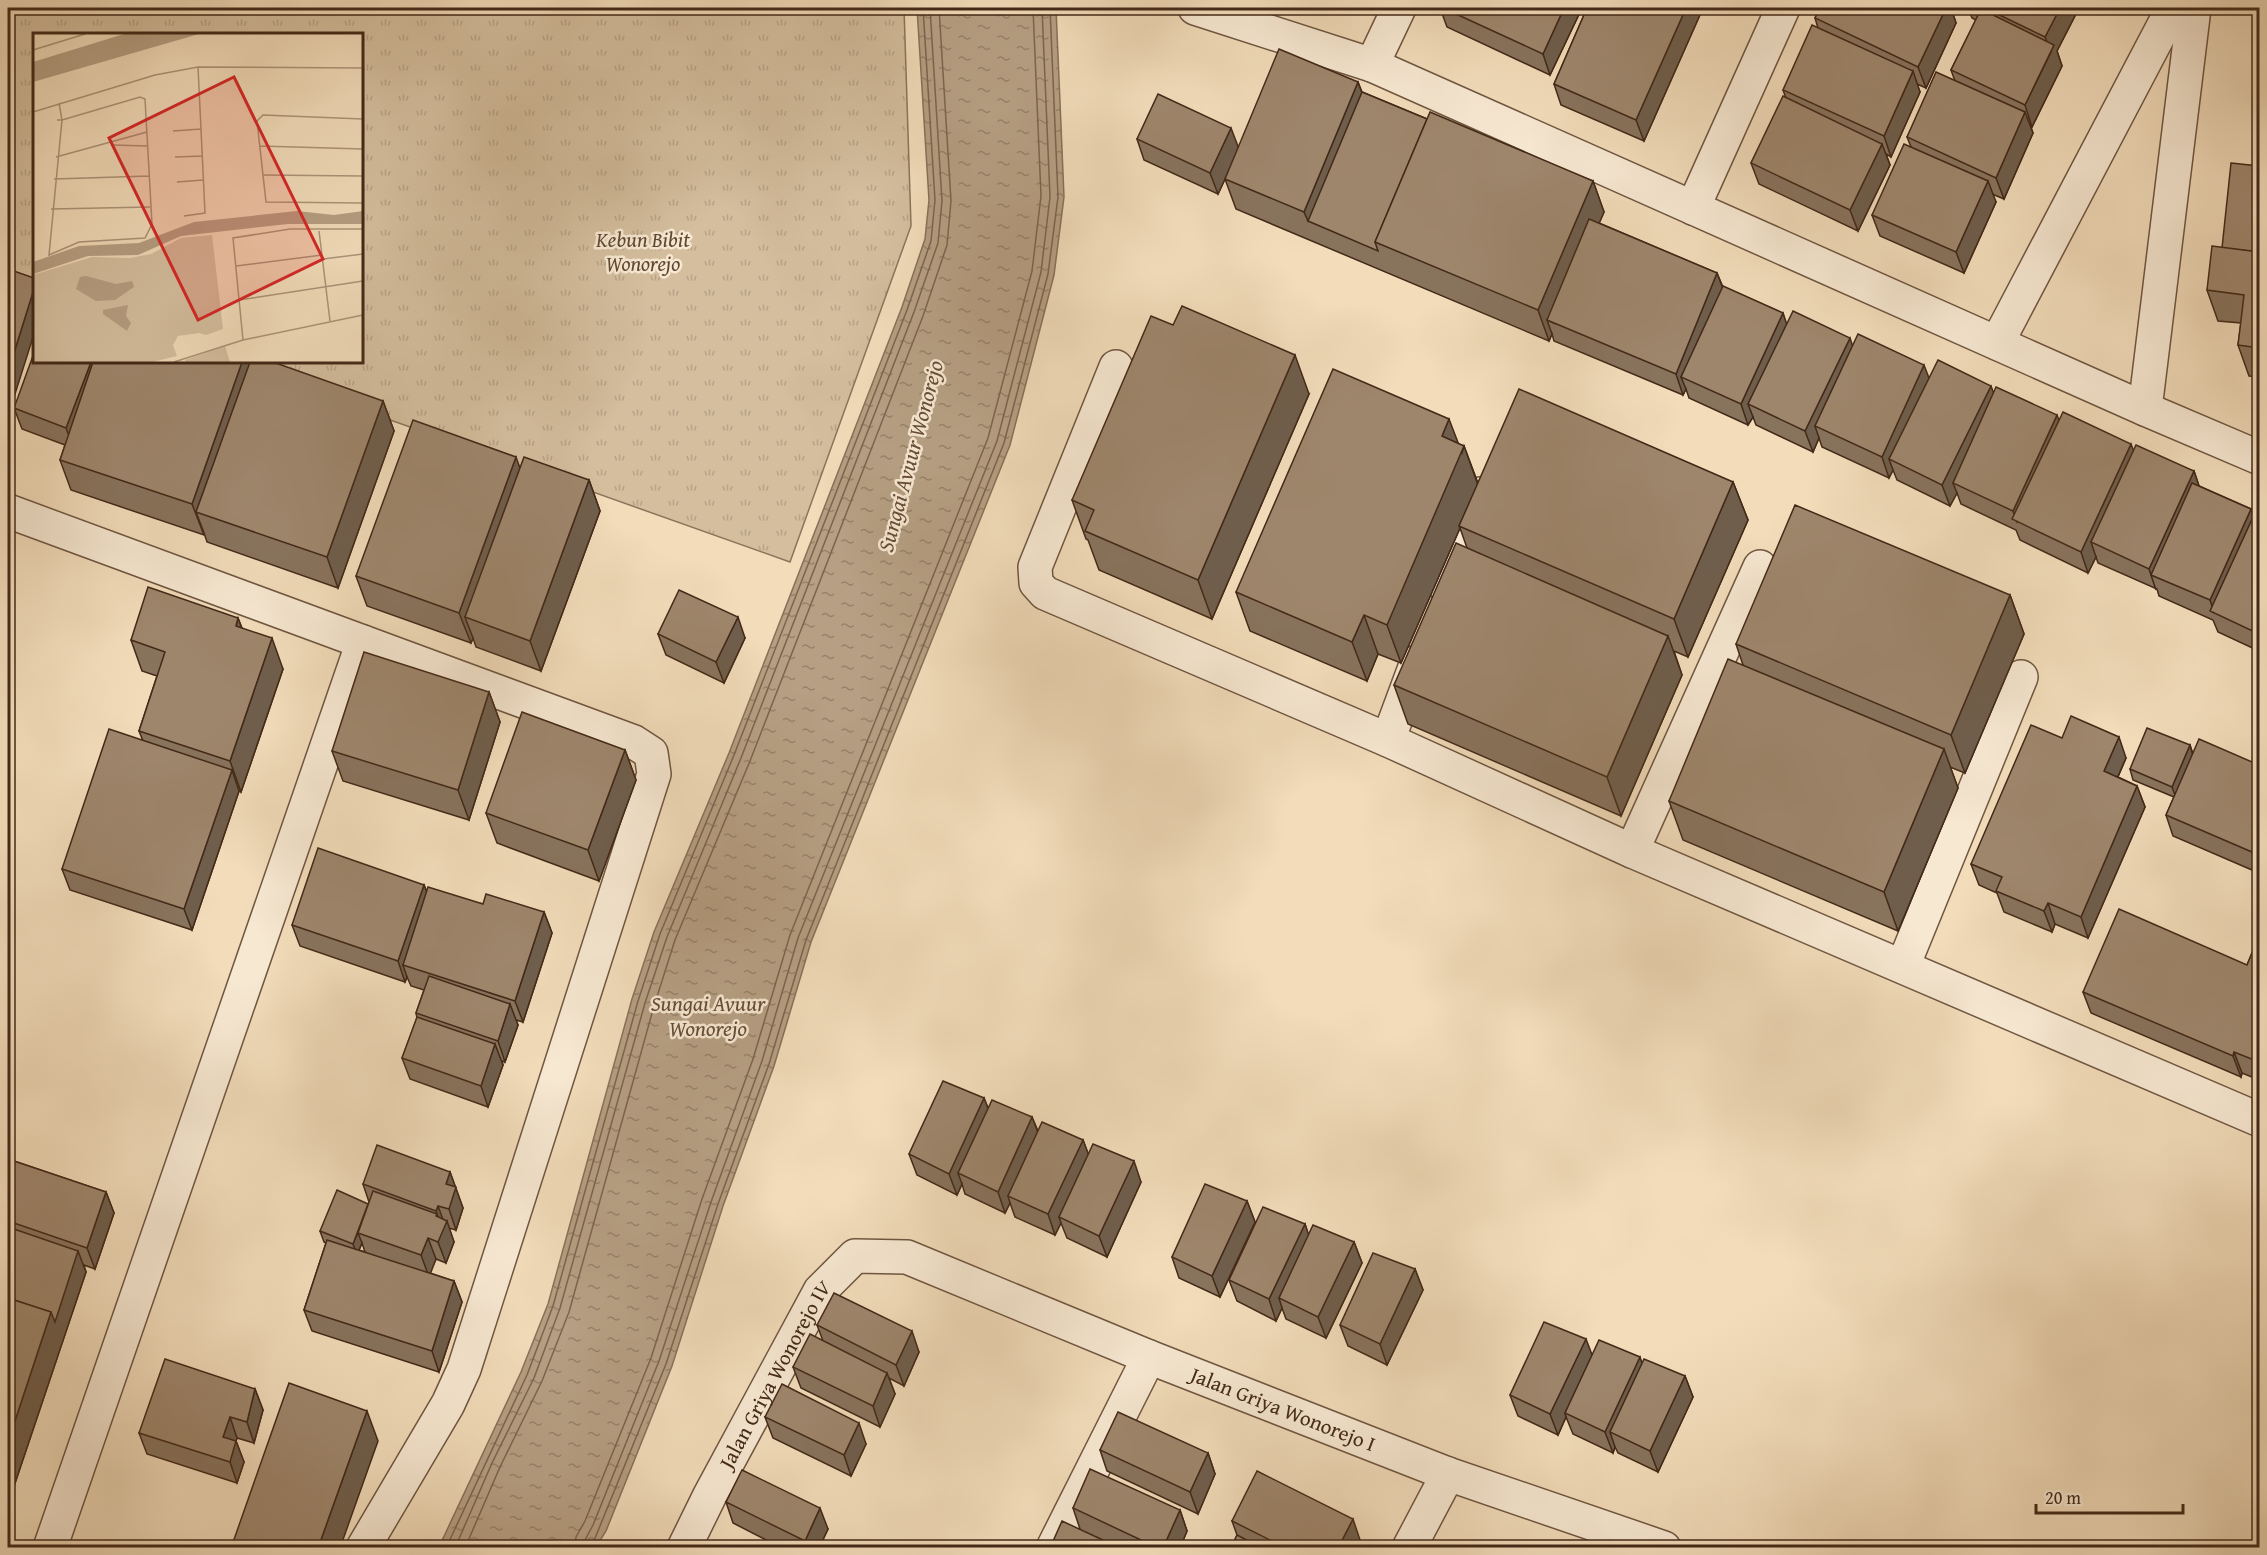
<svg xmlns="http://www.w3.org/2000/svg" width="2267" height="1555" font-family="'Gentium Book Plus',serif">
  <defs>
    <pattern id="park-tufts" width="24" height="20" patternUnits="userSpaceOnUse" patternTransform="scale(1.5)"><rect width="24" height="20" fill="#d4be9e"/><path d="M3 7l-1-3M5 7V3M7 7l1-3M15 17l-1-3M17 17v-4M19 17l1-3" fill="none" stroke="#b7a387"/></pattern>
    <pattern id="water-ripples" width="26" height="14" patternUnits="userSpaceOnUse" patternTransform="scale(1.5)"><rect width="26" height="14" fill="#b69f83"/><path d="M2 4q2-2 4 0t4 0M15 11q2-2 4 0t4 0" fill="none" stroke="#96826a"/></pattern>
  </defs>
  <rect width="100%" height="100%" fill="#f2dcba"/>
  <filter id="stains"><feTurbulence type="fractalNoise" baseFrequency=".00333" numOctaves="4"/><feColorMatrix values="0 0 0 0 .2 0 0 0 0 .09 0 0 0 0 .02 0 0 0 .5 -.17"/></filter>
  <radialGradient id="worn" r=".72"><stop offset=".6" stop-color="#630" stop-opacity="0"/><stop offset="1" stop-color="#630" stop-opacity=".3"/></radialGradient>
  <polygon fill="url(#park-tufts)" stroke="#8c745b" stroke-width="1.5" points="8,8 904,8 911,226 790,562 227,362 362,362 362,34 34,34 34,293 8,284"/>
  <polygon fill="url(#water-ripples)" stroke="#887058" stroke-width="1.5" points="917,8 1056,8 1064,197 1054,275 1010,445 811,942 774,1066 723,1206 672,1366 606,1531 596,1547 439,1547 521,1372 548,1304 632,999 654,932 729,753 902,307 925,239 929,200"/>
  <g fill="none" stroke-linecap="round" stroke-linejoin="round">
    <g stroke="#7c644e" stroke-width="1.5">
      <polyline points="446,1548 527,1375 553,1306 638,1001 660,934 734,755 907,310 931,241 935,200 923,8"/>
      <polyline points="455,1548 492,1463 534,1378 560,1308 645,1003 667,937 741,758 914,312 938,243 942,201 930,8"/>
      <polyline points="465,1548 500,1467 542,1381 569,1312 654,1006 675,940 750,761 923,316 947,245 951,201 939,8"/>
      <polyline points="575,1548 576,1537 585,1521 651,1358 702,1199 753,1059 790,935 988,438 1032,271 1041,196 1033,8"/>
      <polyline points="584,1548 585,1540 593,1525 659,1361 711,1202 762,1061 798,938 997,441 1041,272 1050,197 1042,8"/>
      <polyline points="591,1548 666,1364 718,1204 769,1064 806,940 1004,443 1048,274 1058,197 1050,8"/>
    </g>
    <g stroke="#6f5640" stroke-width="36">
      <g id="minor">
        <polyline points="1195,8 1372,65 2145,409 2260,458"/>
        <polyline points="1372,65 1399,8"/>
        <polyline points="1693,208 1783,8"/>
        <polyline points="1997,343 2173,8"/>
        <polyline points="1116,367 1035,567 1036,583 1045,593 1388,740 1632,851 2260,1120"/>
        <polyline points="2145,409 2194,8"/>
        <polyline points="8,511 634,742 651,753 654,774 464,1369 448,1404 363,1548"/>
        <polyline points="1445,586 1480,494"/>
        <polyline points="1388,740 1417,662"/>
        <polyline points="1632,851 1760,567"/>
        <polyline points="1903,966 2021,677"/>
        <polyline points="50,1548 363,642"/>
        <path id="s1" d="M684,1548L710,1495L820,1291L855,1256L907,1257L1149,1357L1448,1474L1664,1548"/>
        <polyline points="1053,1548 1149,1357"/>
        <polyline points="1409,1548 1448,1474"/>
      </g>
    </g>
    <use href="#minor" stroke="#f7e8d2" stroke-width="33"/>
  </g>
  <g fill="#88735d" stroke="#432918" stroke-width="1.5" fill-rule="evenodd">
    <polygon points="1440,8 1582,8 1550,75 1447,27"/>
    <polygon points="1587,8 1703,8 1644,141 1561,105 1554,84"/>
    <polygon points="1820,8 1951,8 1956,23 1926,88 1917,84 1920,92 1891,157 1886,154 1890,165 1858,231 1759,184 1751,163 1786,98 1783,90 1818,28 1815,18"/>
    <polygon points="1968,8 2079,8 2057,51 2062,66 2032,127 2030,125 2033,133 2004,199 1992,194 1996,202 1964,273 1880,236 1872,215 1911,147 1907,137 1955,81 1951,70 1976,20 1972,18"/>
    <polygon points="1358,82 1362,92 1427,119 1593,181 1604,212 1599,223 1717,273 1723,287 1783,313 1786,324 1852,345 1929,378 1994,393 2133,450 2194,471 2199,486 2251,509 2254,517 2259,504 2259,651 2218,632 2213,620 2159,596 2157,589 2098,563 2096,557 2088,573 2020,540 2016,530 1961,504 1957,493 1950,506 1897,480 1893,470 1889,478 1822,447 1819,438 1813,452 1756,425 1753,417 1748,425 1689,398 1686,389 1683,395 1554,341 1552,334 1549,341 1236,209 1225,179 1218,194 1144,160 1137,139 1238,147"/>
    <polygon points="2259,166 2259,377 2249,376 2238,345 2241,323 2218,321 2207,290 2222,248"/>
    <polygon points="1309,394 1212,619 1099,570 1088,540 1086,539 1072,500"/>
    <polygon points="383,401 394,431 338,588 207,542 204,533 204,535 71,490 60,460 65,445 22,429 14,408"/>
    <polygon points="1464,446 1478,483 1733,482 1748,520 1688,657 1674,651 1682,675 1621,816 1408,724 1394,685 1467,548 1460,528 1401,663 1378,654 1367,681 1250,631 1236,592"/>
    <polygon points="520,467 589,480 600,511 541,671 476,647 473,638 471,643 367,606 356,576"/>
    <polygon points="2010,595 2024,634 1965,773 1950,767 1958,788 1898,931 1683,840 1669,801 1743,665 1736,644"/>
    <polygon points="238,618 242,628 283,669 241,792 239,791 192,930 70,890 62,869 143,741 139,731 157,676 142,671 131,640"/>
    <polygon points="658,634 745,638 724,683 666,655"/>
    <polygon points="489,692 500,722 469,820 343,781 332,751"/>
    <polygon points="2062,738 2126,758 2118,777 2137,786 2145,807 2088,938 2055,924 2052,932 2004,912 1997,893 1979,885 1971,864"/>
    <polygon points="2190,745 2193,754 2259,765 2259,873 2173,836 2166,815 2174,797 2133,780 2130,769"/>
    <polygon points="625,750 636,780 599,881 497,843 486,813"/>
    <polygon points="424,885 427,892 483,904 544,912 552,933 523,1022 516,1020 518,1025 505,1062 502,1061 503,1065 488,1107 410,1079 402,1058 417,1018 416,1013 424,990 411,986 407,977 405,982 300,946 292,925"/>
    <polygon points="2259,936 2259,1080 2242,1073 2241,1077 2091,1013 2083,992 2247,965"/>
    <polygon points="984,1098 988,1108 1032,1117 1038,1131 1083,1140 1088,1154 1141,1182 1107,1257 1067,1238 1061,1223 1055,1235 1015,1217 1010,1203 1005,1213 965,1194 962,1184 957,1195 917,1175 909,1154"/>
    <polygon points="8,1159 106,1192 114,1213 95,1269 84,1265 86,1272 8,1504"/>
    <path d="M450,1172L463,1208L456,1230L449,1228L454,1242L446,1263L436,1259L430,1273L454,1281L462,1302L439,1372L312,1331L304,1310L326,1243L324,1242L320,1231L368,1204L369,1202L363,1184ZM362,1243L365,1252L359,1250Z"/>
    <polygon points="1247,1201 1255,1222 1220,1297 1179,1278 1172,1257"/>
    <polygon points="1305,1224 1308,1234 1354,1242 1362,1263 1326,1338 1286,1319 1282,1308 1276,1321 1237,1301 1229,1280"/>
    <polygon points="1415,1269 1423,1290 1387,1365 1348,1346 1340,1325"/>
    <polygon points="817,1325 919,1352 904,1386 889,1378 895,1394 880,1427 801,1388 793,1367 823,1341"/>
    <polygon points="1592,1355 1642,1364 1685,1376 1693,1397 1658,1472 1618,1453 1615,1447 1613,1453 1573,1434 1566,1417 1558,1435 1518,1416 1510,1395"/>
    <polygon points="255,1389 263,1410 254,1443 237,1438 236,1441 244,1462 237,1483 147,1454 139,1433"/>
    <polygon points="765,1417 866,1444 851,1476 773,1438"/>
    <polygon points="1100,1450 1208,1453 1215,1474 1198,1514 1107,1471"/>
    <polygon points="726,1502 828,1529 819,1548 782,1548 733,1523"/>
    <polygon points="1073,1508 1180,1510 1187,1531 1180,1548 1050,1548 1080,1529"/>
    <polygon points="1232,1521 1360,1540 1356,1548 1231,1548 1237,1535"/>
  </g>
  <g fill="#6f5e4c" stroke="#432918" stroke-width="1.5">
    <polygon points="1564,8 1582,8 1550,75 1543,54"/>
    <polygon points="1686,8 1703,8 1644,141 1636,120"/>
    <polygon points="1946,8 1951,8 1956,23 1926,88 1918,67"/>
    <polygon points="2060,8 2079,8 2057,51 2062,66 2032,127 2025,105 2051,52 2045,37"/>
    <polygon points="1913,71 1920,92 1891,157 1884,136"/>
    <polygon points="1358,82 1369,113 1308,221 1304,212"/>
    <polygon points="2025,112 2033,133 2004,199 1996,178"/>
    <polygon points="1231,128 1239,149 1218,194 1210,173"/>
    <polygon points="1882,144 1890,165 1858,231 1850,210"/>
    <polygon points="1593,181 1604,212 1556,324 1547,320 1552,334 1549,341 1538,310"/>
    <polygon points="1988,181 1996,202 1964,273 1956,252"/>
    <polygon points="1717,273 1725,294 1681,377 1686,389 1683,395 1676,374"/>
    <polygon points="34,289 34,334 8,416 8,372"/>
    <polygon points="1783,313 1790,334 1748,404 1753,417 1748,425 1741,404"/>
    <polygon points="1850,338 1857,359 1815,426 1819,438 1813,452 1805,431"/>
    <polygon points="1295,355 1309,394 1212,619 1198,580"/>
    <polygon points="91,362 106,362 74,449 66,428"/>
    <polygon points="242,362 252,362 196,512 204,533 204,535 192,504"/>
    <polygon points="1924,365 1932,386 1889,459 1893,470 1889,478 1882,457"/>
    <polygon points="1991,386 1999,407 1953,483 1957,493 1950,506 1942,485"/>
    <polygon points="383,401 394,431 338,588 327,557"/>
    <polygon points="2057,415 2065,436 2017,522 2013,511"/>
    <polygon points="1449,419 1462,453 1464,446 1478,485 1459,526 1460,528 1401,663 1387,625 1442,436"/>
    <polygon points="2131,444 2139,465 2091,542 2096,557 2088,573 2081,552"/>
    <polygon points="516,457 527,488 465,617 473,638 471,643 459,613"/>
    <polygon points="2194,471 2201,492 2151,575 2156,590 2149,569"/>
    <polygon points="589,480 600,511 541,671 530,641"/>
    <polygon points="1733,482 1748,520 1688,657 1674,619"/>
    <polygon points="2251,509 2258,530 2214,612 2210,600"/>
    <polygon points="2010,595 2024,634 1965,773 1951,735"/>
    <polygon points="1364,615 1378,654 1367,681 1352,642"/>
    <polygon points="738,617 745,638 724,683 716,662"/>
    <polygon points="238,618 249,648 236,626"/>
    <polygon points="1668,636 1682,675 1621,816 1607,777"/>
    <polygon points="272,638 283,669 241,792 230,761"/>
    <polygon points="489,692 500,722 469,820 458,790"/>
    <polygon points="2119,737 2126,758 2111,792 2104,771"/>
    <polygon points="2190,745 2193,756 2176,798 2172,787"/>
    <polygon points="1944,749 1958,788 1898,931 1884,892"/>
    <polygon points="625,750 636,780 599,881 588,850"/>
    <polygon points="232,770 239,791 192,930 184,909"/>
    <polygon points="2137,786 2145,807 2088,938 2081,917"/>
    <polygon points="424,885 432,906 403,965 407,977 405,982 398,961"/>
    <polygon points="2048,903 2055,924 2052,932 2044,911"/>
    <polygon points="544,912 552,933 523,1022 515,1001"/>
    <polygon points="510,1004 518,1025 505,1062 498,1041"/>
    <polygon points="495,1044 503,1065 488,1107 481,1086"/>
    <polygon points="2234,1052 2242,1073 2241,1077 2233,1056"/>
    <polygon points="984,1098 992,1119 958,1173 962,1184 957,1195 949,1174"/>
    <polygon points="1032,1117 1040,1138 1008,1196 1010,1203 1005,1213 998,1192"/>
    <polygon points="1083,1140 1091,1161 1059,1217 1061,1223 1055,1235 1048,1214"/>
    <polygon points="1134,1161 1141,1182 1107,1257 1099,1236"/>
    <polygon points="450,1172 463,1208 456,1230 449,1209 446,1184"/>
    <polygon points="106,1192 114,1213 95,1269 87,1248"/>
    <polygon points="1247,1201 1255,1222 1220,1297 1212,1276"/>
    <polygon points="370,1204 358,1233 362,1243 357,1255 353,1244"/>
    <polygon points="438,1206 445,1225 447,1221 454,1242 446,1263 438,1242 436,1216 437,1214 443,1230 436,1211"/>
    <polygon points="1305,1224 1312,1245 1279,1298 1282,1308 1276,1321 1269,1299"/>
    <polygon points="428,1238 436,1259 429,1277 421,1255"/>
    <polygon points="1354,1242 1362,1263 1326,1338 1318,1317"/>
    <polygon points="78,1251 86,1272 8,1504 8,1442 51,1312"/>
    <polygon points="1415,1269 1423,1290 1387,1365 1380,1344"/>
    <polygon points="454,1281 462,1302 439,1372 432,1351"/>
    <polygon points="912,1331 919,1352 904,1386 896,1365"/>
    <polygon points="1586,1339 1594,1360 1565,1413 1566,1417 1558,1435 1550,1414"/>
    <polygon points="1640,1357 1647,1378 1610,1432 1615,1447 1613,1453 1605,1432"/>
    <polygon points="887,1373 895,1394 880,1427 873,1406"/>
    <polygon points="1685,1376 1693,1397 1658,1472 1650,1451"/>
    <polygon points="255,1389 263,1410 254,1443 247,1422"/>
    <polygon points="367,1411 378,1441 340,1548 318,1548"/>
    <polygon points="230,1417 237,1438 236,1441 244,1462 237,1483 230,1462 223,1437"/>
    <polygon points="859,1423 866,1444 851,1476 844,1455"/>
    <polygon points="1208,1453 1215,1474 1198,1514 1190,1492"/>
    <polygon points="820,1508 828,1529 819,1548 807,1548 805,1541"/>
    <polygon points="1180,1510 1187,1531 1180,1548 1163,1548"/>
    <polygon points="1353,1519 1360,1540 1356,1548 1338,1548"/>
  </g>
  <g fill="#9e866c" stroke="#432918" stroke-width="1.5">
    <polygon points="1443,8 1564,8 1543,54"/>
    <polygon points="1587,8 1686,8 1636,120 1554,84"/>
    <polygon points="1820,8 1946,8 1918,67 1815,18"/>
    <polygon points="1985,8 2060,8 2045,37"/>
    <polygon points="1981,9 2054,45 2025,105 1951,70"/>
    <polygon points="1812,25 1913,71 1884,136 1783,90"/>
    <polygon points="1279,49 1358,82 1304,212 1225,179"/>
    <polygon points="1936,72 2025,112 1996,178 1907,137"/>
    <polygon points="1362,92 1427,119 1375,242 1378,251 1308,221"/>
    <polygon points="1158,94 1231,128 1210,173 1137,139"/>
    <polygon points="1783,96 1882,144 1850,210 1751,163"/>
    <polygon points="1430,112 1593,181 1538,310 1375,242"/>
    <polygon points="1904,144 1988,181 1956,252 1872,215"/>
    <polygon points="2231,163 2259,166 2259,252 2222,248"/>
    <polygon points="1589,219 1717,273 1676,374 1547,320"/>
    <polygon points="2212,246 2259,252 2259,348 2238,345 2244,295 2207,290"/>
    <polygon points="8,269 34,278 34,289 8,372"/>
    <polygon points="1723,286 1783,313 1741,404 1681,377"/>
    <polygon points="1182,306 1295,355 1198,580 1085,531 1094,510 1072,500 1151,316 1173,325"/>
    <polygon points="1793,311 1850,338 1805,431 1748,404"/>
    <polygon points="1858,334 1924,365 1882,457 1815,426"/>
    <polygon points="34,353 34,362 91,362 66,428 14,408"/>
    <polygon points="1938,360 1991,386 1942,485 1889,459"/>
    <polygon points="93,362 242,362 192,504 60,460"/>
    <polygon points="250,362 273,362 383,401 327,557 196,512"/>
    <polygon points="1333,369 1449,419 1442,436 1464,446 1387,625 1364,615 1352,642 1236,592"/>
    <polygon points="1996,387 2057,415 2013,511 1953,483"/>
    <polygon points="1519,389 1733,482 1674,619 1459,526"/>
    <polygon points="2063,412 2131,444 2081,552 2012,519"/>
    <polygon points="413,420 516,457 459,613 356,576"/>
    <polygon points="2136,445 2194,471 2149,569 2091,542"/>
    <polygon points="524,457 589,480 530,641 465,617"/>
    <polygon points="2192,483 2251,509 2210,600 2151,575"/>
    <polygon points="2259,504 2259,634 2210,611"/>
    <polygon points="1795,505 2010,595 1951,735 1736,644"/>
    <polygon points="1456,543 1668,636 1607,777 1394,685"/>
    <polygon points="148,587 238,618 236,626 272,638 230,761 139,731 165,652 131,640"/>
    <polygon points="679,590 738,617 716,662 658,634"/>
    <polygon points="364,652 489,692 458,790 332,751"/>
    <polygon points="1728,659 1944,749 1884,892 1669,801"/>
    <polygon points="522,712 625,750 588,850 486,813"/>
    <polygon points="2071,716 2119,737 2104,771 2137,786 2081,917 2048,903 2044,911 1996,891 2002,877 1971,864 2031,725 2062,738"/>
    <polygon points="2147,728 2190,745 2172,787 2130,769"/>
    <polygon points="109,729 232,770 184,909 62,869"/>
    <polygon points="2199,739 2259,765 2259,855 2166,815"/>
    <polygon points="318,848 424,885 398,961 292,925"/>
    <polygon points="428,887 483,904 486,894 544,912 515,1001 403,965"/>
    <polygon points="2119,909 2247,965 2259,936 2259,1062 2234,1052 2233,1056 2083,992"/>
    <polygon points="429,976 510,1004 498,1041 416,1013"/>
    <polygon points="417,1017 495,1044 481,1086 402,1058"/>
    <polygon points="943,1081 984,1098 949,1174 909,1154"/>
    <polygon points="992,1100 1032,1117 998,1192 958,1173"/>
    <polygon points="1042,1122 1083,1140 1048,1214 1008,1196"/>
    <polygon points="1093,1144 1134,1161 1099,1236 1059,1217"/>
    <polygon points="377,1145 450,1172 446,1184 456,1187 449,1209 438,1206 436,1211 363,1184"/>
    <polygon points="8,1159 106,1192 87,1248 8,1221"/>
    <polygon points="1205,1184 1247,1201 1212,1276 1172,1257"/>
    <polygon points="337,1190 368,1204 353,1244 320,1231"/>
    <polygon points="373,1191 437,1214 436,1216 447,1221 438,1242 428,1238 421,1255 358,1233"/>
    <polygon points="1263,1207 1305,1224 1269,1299 1229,1280"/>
    <polygon points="1313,1225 1354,1242 1318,1317 1279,1298"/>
    <polygon points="8,1227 78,1251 55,1322 51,1312 8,1298"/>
    <polygon points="327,1240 454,1281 432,1351 304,1310"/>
    <polygon points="1373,1253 1415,1269 1380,1344 1340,1325"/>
    <polygon points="834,1293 912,1331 896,1365 817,1325"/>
    <polygon points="8,1298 51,1312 8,1442"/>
    <polygon points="1544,1322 1586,1339 1550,1414 1510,1395"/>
    <polygon points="810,1334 887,1373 873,1406 793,1367"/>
    <polygon points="1599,1340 1640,1357 1605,1432 1565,1413"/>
    <polygon points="165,1359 255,1389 247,1422 230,1417 223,1437 236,1441 230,1462 139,1433"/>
    <polygon points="1644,1359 1685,1376 1650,1451 1610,1432"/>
    <polygon points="289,1383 367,1411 318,1548 231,1548"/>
    <polygon points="782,1384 859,1423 844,1455 765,1417"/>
    <polygon points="1118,1412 1208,1453 1190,1492 1100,1450"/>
    <polygon points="1090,1469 1180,1510 1163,1548 1158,1548 1073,1508"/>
    <polygon points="742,1470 820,1508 805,1541 726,1502"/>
    <polygon points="1257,1471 1353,1519 1338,1548 1286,1548 1232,1521"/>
    <polygon points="1062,1521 1120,1548 1050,1548"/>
    <polygon points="1237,1535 1262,1548 1231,1548"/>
  </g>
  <g text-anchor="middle" stroke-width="5" stroke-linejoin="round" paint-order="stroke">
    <g font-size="21" font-style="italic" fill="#604733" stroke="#f7e8d2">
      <text x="643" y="247">Kebun Bibit<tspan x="643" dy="24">Wonorejo</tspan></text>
    </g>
    <g font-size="21" fill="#432918" stroke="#f7e8d2">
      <text dy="7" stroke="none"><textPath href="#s1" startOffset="196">Jalan Griya Wonorejo IV</textPath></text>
      <text dy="7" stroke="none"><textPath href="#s1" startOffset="798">Jalan Griya Wonorejo I</textPath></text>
    </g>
    <g font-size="22" font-style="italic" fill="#664c38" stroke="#f7e8d2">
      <text transform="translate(910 456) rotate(-75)" y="8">Sungai Avuur Wonorejo</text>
      <text x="708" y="1011">Sungai Avuur<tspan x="708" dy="25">Wonorejo</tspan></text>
    </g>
  </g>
  <g transform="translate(33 33)">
    <rect width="330" height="330" fill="#f2dcba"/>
    <path d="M179,202L190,296L173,302L166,300L145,303L140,312L144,323L119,329H0V242L59,224L97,225L118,221L148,205ZM192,313L197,329H153L152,327Z" fill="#d4be9e"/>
    <path d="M91,1H166L0,49V29ZM264,178L301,182L330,178V191H255L148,203L105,222L55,223L0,241V229L46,213L106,210L161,189ZM53,243L83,251L99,248L101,254L82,267L63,268L43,256L47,244ZM95,272L93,283L98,290L94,298L70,281V277Z" fill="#b69f83"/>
    <path fill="none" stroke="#ac9479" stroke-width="1.5" d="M0,17L52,1M0,79L122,42L165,34L330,35M330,86L230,82L224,88L233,169L330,170M24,87H29L107,64L112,66L119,191L112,205L46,209L16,222L29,87L26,70M140,98L168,96M78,112L115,113M227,113L330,116M23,124L114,99M142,124L170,123M229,142L330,143M21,146L116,143M144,149L170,147M18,176L117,174M151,183L172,180L165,34M286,198L297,288M290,226L330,221M203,233L289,222M206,267L330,248M210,307L200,205L257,196H330M141,329L210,307L330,282"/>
    <path fill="#d62828" fill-opacity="0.15" stroke="#d62828" stroke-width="3" d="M201,44L290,226L165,287L76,105Z"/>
    <rect width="330" height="330" fill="none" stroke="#432918" stroke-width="3"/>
  </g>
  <rect width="2267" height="1555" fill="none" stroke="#f2dcba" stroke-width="30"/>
  <rect x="9" y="9" width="2249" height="1537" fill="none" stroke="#432918" stroke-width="3"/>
  <rect x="15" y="15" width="2237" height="1525" fill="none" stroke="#432918" stroke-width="1.5"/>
  <path d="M2036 1504v9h147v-9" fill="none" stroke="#432918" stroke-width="3"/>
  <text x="2045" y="1504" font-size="18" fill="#432918" stroke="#f7e8d2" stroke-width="4.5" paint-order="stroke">20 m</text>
  <rect width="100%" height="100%" filter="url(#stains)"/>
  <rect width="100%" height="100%" fill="url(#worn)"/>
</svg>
